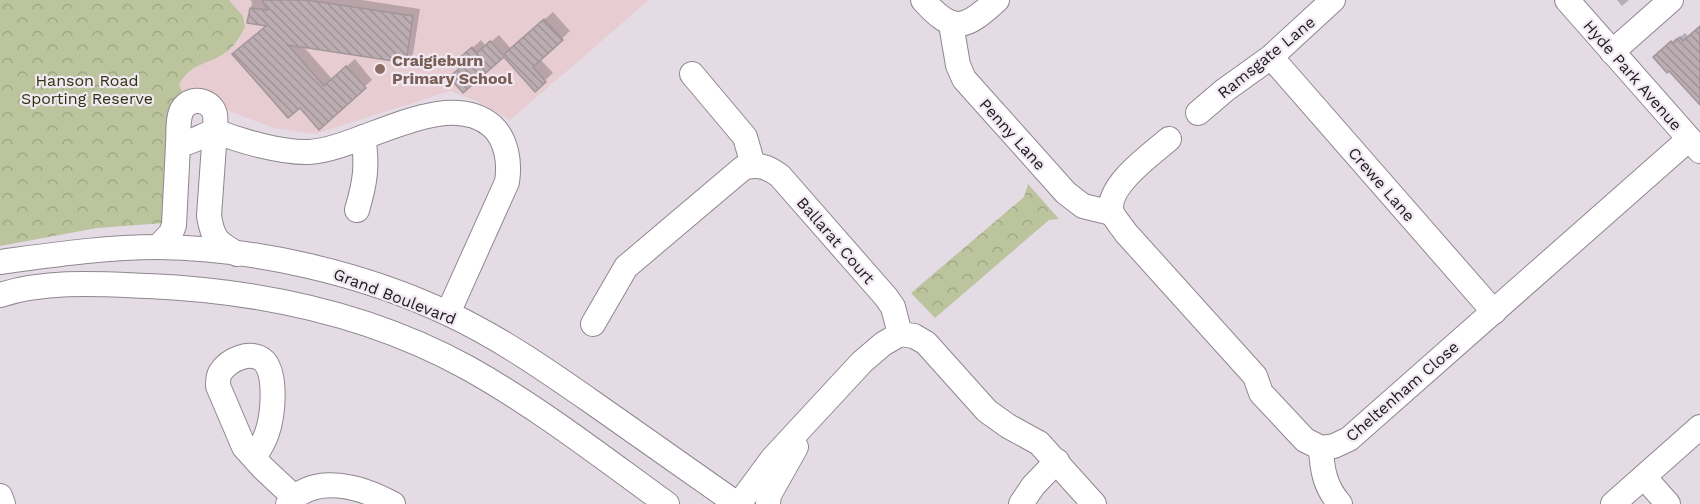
<svg xmlns="http://www.w3.org/2000/svg" width="1700" height="504" font-family="'Work Sans',sans-serif">
  <defs>
    <pattern id="park-crowns" width="20" height="18" patternUnits="userSpaceOnUse" patternTransform="scale(1.5)"><rect width="20" height="18" fill="#bbc49d"/><path d="M2 6a3 3 0 1 1 6 0M12 15a3 3 0 1 1 6 0" fill="none" stroke="#a0a887"/></pattern>
    <pattern id="building-back-hatch" width="6" height="6" patternUnits="userSpaceOnUse" patternTransform="scale(1.5)"><rect width="6" height="6" fill="#bbadb1"/><path d="M-1 5l2 2M0 0l6 6M5-1l2 2" fill="none" stroke="#a09498"/></pattern>
  </defs>
  <rect width="100%" height="100%" fill="#e4dbe5"/>
  <polygon fill="#e7cdd2" points="229,0 649,0 510,120 477,101 450,91 315,134 274,128 183,94 179,85 184,75 201,63 224,54 237,42 245,27 243,16"/>
  <g fill="url(#park-crowns)">
    <path d="M0,0H229L243,16L245,27C240,37 234,47 225,53C207,65 190,63 179,85L183,94L164,223L97,228L0,246Z"/>
    <polygon points="1028,184 1059,219 1049,220 935,318 911,293 1024,197"/>
  </g>
  <g fill="#0003">
    <polygon points="250,0 362,0 420,9 413,54 405,61 303,46 332,79 355,59 372,80 319,127 268,25 249,22 252,2"/>
    <polygon points="1617,0 1629,0 1622,6"/>
    <polygon points="553,12 570,31 540,59 553,73 535,90 504,54 463,91 464,65 467,53 481,40 486,46 499,35 511,49"/>
    <polygon points="1700,27 1700,95 1655,58 1677,37 1678,39 1685,33 1689,37"/>
  </g>
  <g fill="url(#building-back-hatch)" stroke="#a29598" stroke-width="1.5">
    <polygon points="262,0 307,0 413,16 406,63 288,45 324,86 346,66 366,88 319,130 300,108 288,118 232,54 266,26 247,23 250,8 268,10"/>
    <polygon points="544,19 563,40 533,67 546,82 535,92 504,57 463,93 449,77 462,66 457,60 472,47 477,53 490,41 503,55"/>
    <polygon points="1700,26 1700,105 1669,71 1667,73 1653,57 1671,41 1673,43 1680,37 1683,41"/>
  </g>
  <g fill="none" stroke-linecap="round" stroke-linejoin="round">
    <g stroke="#8f8790" stroke-width="26">
      <g id="minor">
        <path d="M923,0C954,35 965,29 997,0"/>
        <polyline points="1567,0 1700,151"/>
        <polyline points="951,24 958,65 964,79 1066,193 1083,206 1112,213"/>
        <polyline points="1612,52 1671,0"/>
        <polyline points="1271,57 1494,312"/>
        <polyline points="692,74 745,137 753,165"/>
        <polyline points="1198,113 1225,90 1271,57 1333,0"/>
        <path d="M1169,139C1152,154 1104,187 1112,213C1115,219 1122,227 1126,233L1255,376L1261,393L1305,440L1321,448L1334,446L1349,439L1689,139"/>
        <path d="M357,210C365,183 368,165 363,137"/>
        <polyline points="158,247 171,233 174,225 178,145"/>
        <path d="M237,254C217,242 213,240 209,216L215,131C215,123 217,114 212,108C203,97 186,99 181,112C177,122 179,135 178,145C191,143 203,135 215,131C240,141 282,153 309,152C361,149 445,86 492,126C507,140 510,163 507,182L448,313"/>
        <path d="M0,262C52,255 105,247 158,247C253,248 363,273 449,314C500,338 546,370 592,402C640,436 689,470 737,504"/>
        <path d="M0,295C48,280 99,284 149,286C260,291 370,314 468,368C538,407 602,457 667,504"/>
        <path d="M593,324L626,267L743,168C758,164 767,166 780,176L886,297L893,307L900,334"/>
        <path d="M1321,448C1322,470 1325,487 1340,504"/>
        <path d="M254,457C259,450 264,442 267,433C273,416 277,375 264,361C251,349 228,360 220,373C218,377 218,382 218,386L244,447L263,468L294,497"/>
        <polyline points="1644,477 1668,504"/>
        <polyline points="0,496 3,504"/>
        <path d="M288,504C315,472 362,487 393,504"/>
        <polyline points="739,504 773,458 862,362 883,344 900,334 914,336 926,343 987,411 1008,426 1039,443 1094,504"/>
        <polyline points="768,504 769,495 796,447"/>
        <polyline points="1021,504 1033,486 1057,461"/>
        <polyline points="1613,504 1700,427"/>
      </g>
    </g>
    <use href="#minor" stroke="#fff" stroke-width="24"/>
  </g>
  <circle fill="#8d6e63" stroke="#f1e8f2" stroke-width="2" cx="380" cy="69" r="6"/>
  <g text-anchor="middle" stroke-width="4.5" stroke-linejoin="round" paint-order="stroke">
    <g font-size="16" fill="#1d1a1e" stroke="#f1e8f2">
      <text transform="translate(1266 57) rotate(-39)" y="6">Ramsgate Lane</text>
      <text transform="translate(1633 75) rotate(49)" y="6">Hyde Park Avenue</text>
      <text transform="translate(1013 134) rotate(48)" y="6">Penny Lane</text>
      <text transform="translate(1382 184) rotate(49)" y="6">Crewe Lane</text>
      <text transform="translate(836 240) rotate(49)" y="6">Ballarat Court</text>
      <text transform="translate(395 296) rotate(21)" y="6">Grand Boulevard</text>
      <text transform="translate(1402 391) rotate(-41)" y="6">Cheltenham Close</text>
    </g>
    <g font-size="16" font-weight="bold" fill="#785e54" stroke="#f1e8f2" text-anchor="start">
      <text x="392" y="66">Craigieburn<tspan x="392" dy="18">Primary School</tspan></text>
    </g>
    <g font-size="16" fill="#2d340e" stroke="#f1e8f2">
      <text x="87" y="86">Hanson Road<tspan x="87" dy="18">Sporting Reserve</tspan></text>
    </g>
  </g>
</svg>
